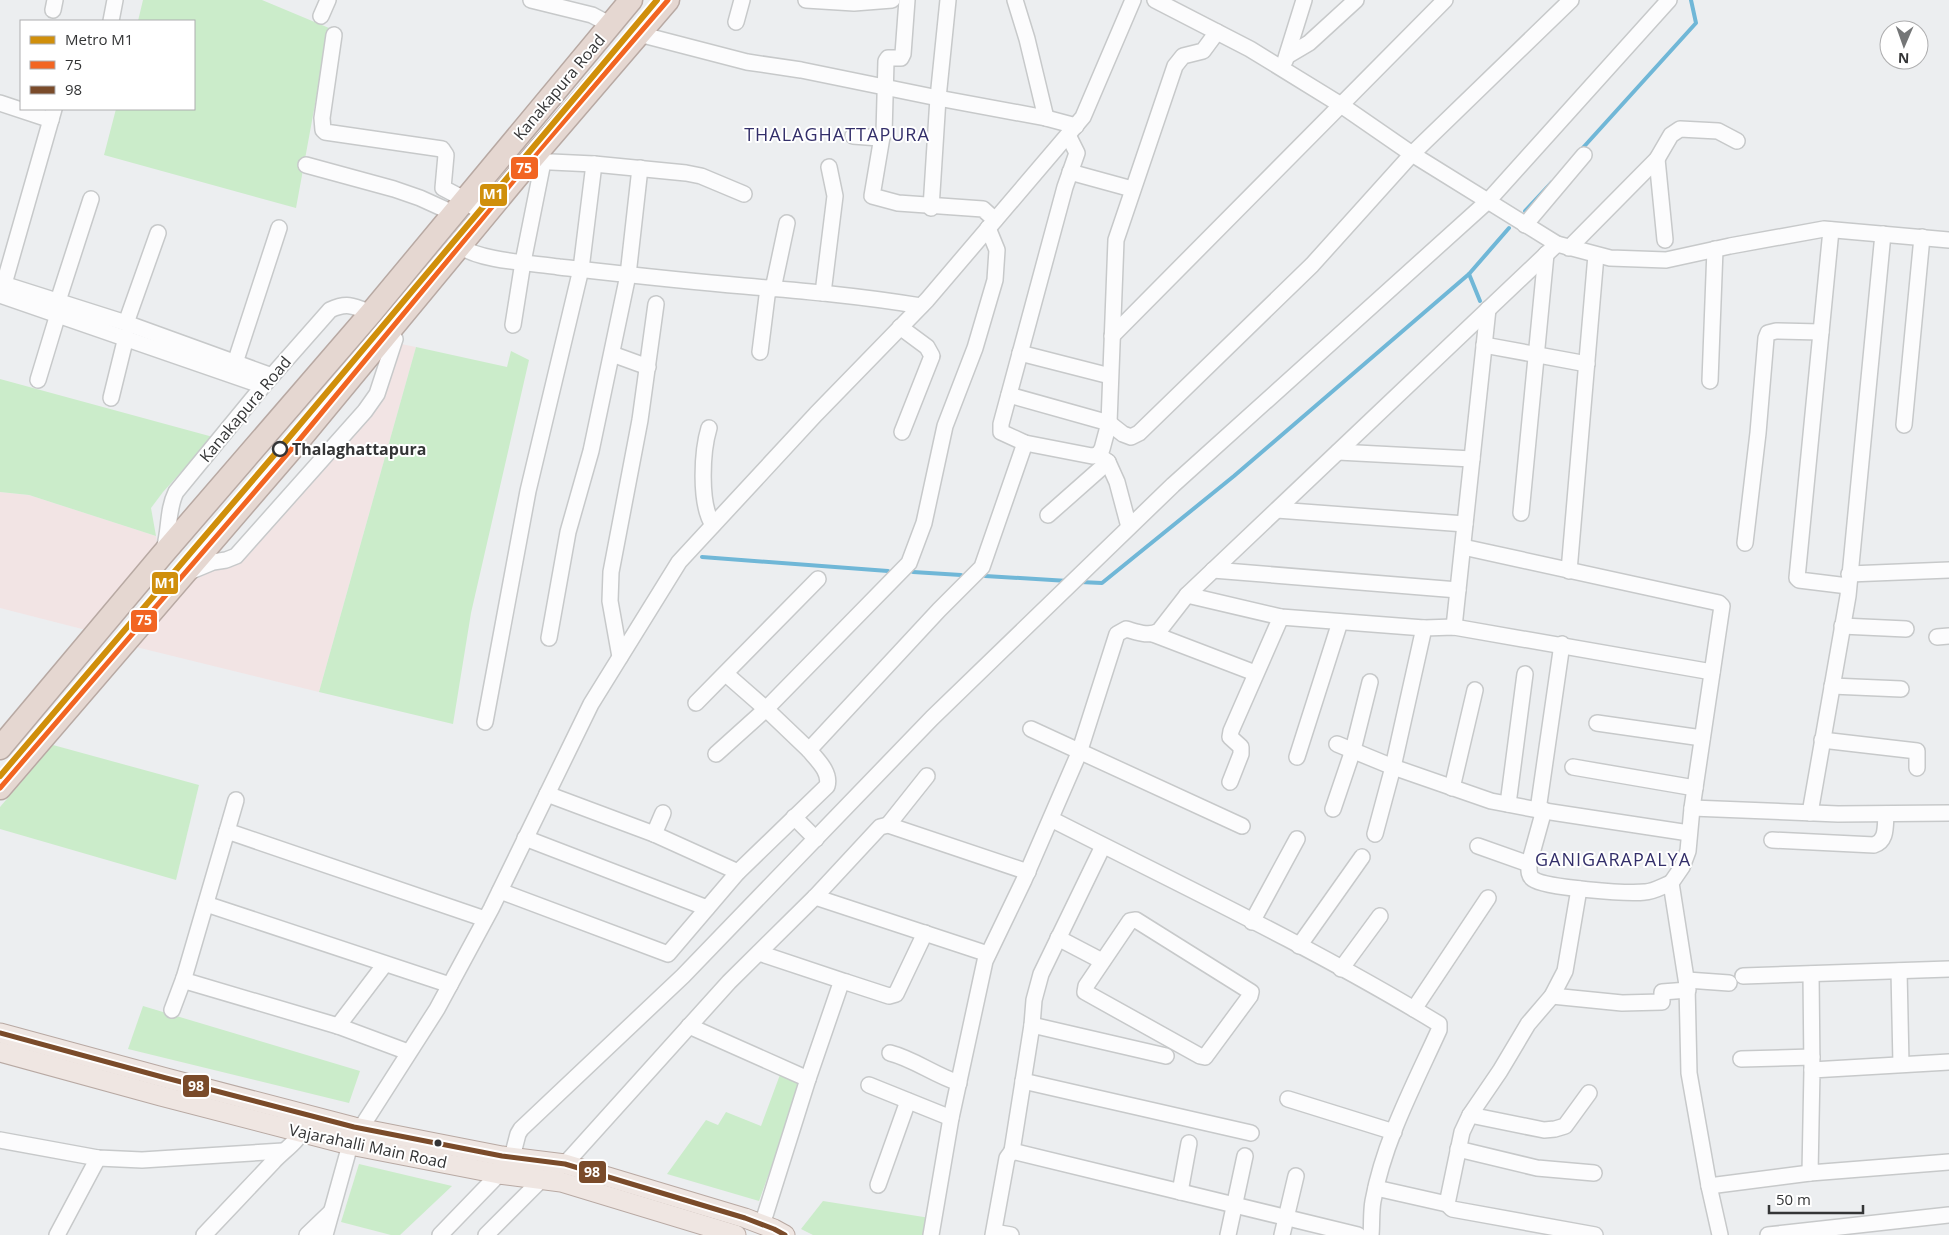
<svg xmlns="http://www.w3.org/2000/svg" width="1949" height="1235" font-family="'Open Sans',sans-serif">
  <rect width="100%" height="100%" fill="#eceef0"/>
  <g fill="#f2e4e4">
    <polygon points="401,344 416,347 319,692 132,646 189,582 215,570 225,568 241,562 383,398"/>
    <polygon points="0,492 29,495 156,536 158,547 86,630 0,608"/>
  </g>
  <g fill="#cbecca">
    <polygon points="143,0 262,0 329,28 296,208 104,155 116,109 194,109 194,21 138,21"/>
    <polygon points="416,347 507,367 511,351 529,360 471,613 453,724 319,692"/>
    <polygon points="0,379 213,437 163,492 151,508 156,536 29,495 0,492"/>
    <polygon points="53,745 199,785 176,880 0,829 0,807"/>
    <polygon points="143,1006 360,1071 349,1103 128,1049"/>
    <polygon points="781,1072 802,1082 759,1201 667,1174 706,1120 718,1125 726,1112 761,1126"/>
    <polygon points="359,1164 452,1186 400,1235 391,1235 341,1222"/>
    <polygon points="823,1201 930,1218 927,1235 813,1235 801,1229"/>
  </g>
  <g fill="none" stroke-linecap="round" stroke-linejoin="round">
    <g stroke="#70b7d7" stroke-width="4">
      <polyline points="1580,151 1696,23 1691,0"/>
      <polyline points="1525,211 1552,182"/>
      <polyline points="1469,274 1480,301"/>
      <polyline points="702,557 888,571"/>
      <polyline points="913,572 961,575"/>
      <polyline points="985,576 1068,581"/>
      <polyline points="1080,582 1102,583 1234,476 1469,274 1509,228"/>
    </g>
    <g stroke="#c7c9ca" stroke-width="18">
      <g id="minor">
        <polyline points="531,0 592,15 611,25"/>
        <polyline points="806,0 854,3 892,0"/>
        <polyline points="1015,0 1027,39 1046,118"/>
        <polyline points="1155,0 1250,49 1341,105 1412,154 1557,244 1610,258 1666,260 1730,246 1824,229 1949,240"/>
        <polyline points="53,10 55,0"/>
        <polyline points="321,16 328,0"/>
        <polyline points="111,21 115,0"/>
        <polyline points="736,22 742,0"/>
        <polyline points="639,34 747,62 801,70 938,98 1046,118 1076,126"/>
        <polyline points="334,35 322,118 323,130 325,132 442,149 446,155 443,188 464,199 485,216"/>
        <polyline points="1287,56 1309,43 1356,0"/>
        <polyline points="1285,61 1304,0"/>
        <polyline points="0,103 51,120"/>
        <polyline points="1068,135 1077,153 1065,187 1001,424 1001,432 1025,443 1092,456 1098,455 1108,462 1117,482 1129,527"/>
        <polyline points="853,136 879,138 884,134 886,61 888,58 901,58 903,54 907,0"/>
        <polyline points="882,137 872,196 898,203 983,209 995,220"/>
        <polyline points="1657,159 1665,240"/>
        <polyline points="530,161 594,164 686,173 701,176 744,194"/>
        <polyline points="306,165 394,189 420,198 453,213"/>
        <polyline points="1070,172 1132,189"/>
        <polyline points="931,208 938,98 948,0"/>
        <polyline points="1525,225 1584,155"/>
        <polyline points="1831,230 1797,578 1799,580 1848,586"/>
        <path d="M460,246C479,261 533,263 559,267C621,274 682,281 744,286C803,291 862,296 921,306"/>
        <polyline points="1569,248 1657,159 1671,135 1680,129 1718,131 1737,141"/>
        <polyline points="0,283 126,323 272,376"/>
        <polyline points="4,284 54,109"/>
        <polyline points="773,289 787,223"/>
        <polyline points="823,293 835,196 829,167"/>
        <polyline points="0,295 263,386"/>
        <polyline points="58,301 91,199"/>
        <polyline points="126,323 158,233"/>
        <polyline points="513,325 523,262 543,162"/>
        <polyline points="900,327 927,347 932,356 902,432"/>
        <polyline points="1112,336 1445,0"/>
        <polyline points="1484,345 1587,364"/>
        <polyline points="760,352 768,288"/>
        <polyline points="1020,353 1110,376"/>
        <polyline points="612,354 648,367"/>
        <polyline points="235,363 279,228"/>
        <polyline points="38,380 58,314"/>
        <polyline points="1710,381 1715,249"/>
        <polyline points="1009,395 1109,423 1123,434 1131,437 1139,433 1312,265 1412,154 1571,0"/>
        <polyline points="111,398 126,337"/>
        <polyline points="1904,425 1922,237"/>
        <path d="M709,428C702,451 699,504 713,525"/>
        <polyline points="1338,452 1472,459"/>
        <polyline points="1098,455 1102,449 1109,423 1116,240 1175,66 1183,56 1203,51 1217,32"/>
        <polyline points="1277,510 1465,524"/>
        <polyline points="1521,513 1546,254"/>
        <polyline points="1048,515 1108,462"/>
        <polyline points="1745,543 1758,433 1766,338 1768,333 1776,331 1821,332"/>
        <polyline points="1463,547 1719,603 1722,606 1692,808 1688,851 1682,867 1671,883 1687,985 1689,1073 1709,1186 1720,1235"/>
        <path d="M164,549C170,530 167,510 176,492L263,386L330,310C347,302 354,306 371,313"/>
        <polyline points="1213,570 1458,590"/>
        <polyline points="1569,571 1596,255"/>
        <polyline points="189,572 213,562 226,560 236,556 365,411 377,394 395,339 389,329"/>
        <polyline points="1849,574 1949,570"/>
        <polyline points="1187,595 1281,617 1424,628 1454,627 1712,672"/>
        <polyline points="1842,626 1906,629"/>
        <polyline points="1454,627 1488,309"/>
        <polyline points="1153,634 1255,673"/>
        <polyline points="1937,637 1949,636"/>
        <polyline points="549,638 568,532 591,451 628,275 640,168"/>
        <polyline points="1562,644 1538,810 1689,833"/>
        <polyline points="620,657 610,601 611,572 640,420 656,304"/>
        <polyline points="726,674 766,709 809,750 939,610 982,567 1025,443"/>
        <polyline points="1832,686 1901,689"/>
        <polyline points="696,703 818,579"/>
        <polyline points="485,722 528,491 581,269 594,164"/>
        <polyline points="1597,723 1702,738"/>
        <polyline points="1031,729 1242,826"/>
        <polyline points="1822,740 1917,751 1917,768"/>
        <polyline points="1337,744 1393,767 1491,801 1538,810"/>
        <polyline points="716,754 766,709 909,563 924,523 945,426 975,348 995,280 997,250 988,228"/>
        <polyline points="1297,757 1340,622"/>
        <polyline points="1573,767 1695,788"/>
        <polyline points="1230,782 1241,754 1241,747 1230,737 1231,731 1281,617"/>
        <polyline points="1452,788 1475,690"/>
        <polyline points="547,794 654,834 738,872"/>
        <polyline points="1508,804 1525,674"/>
        <polyline points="1692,808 1838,814 1949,813"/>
        <polyline points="1333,809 1353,750 1370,682"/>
        <path d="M1544,810L1529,864C1529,870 1528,875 1533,879C1545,888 1628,894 1645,892C1653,892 1663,886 1671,883"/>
        <polyline points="1810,813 1848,596 1883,234"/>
        <polyline points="794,817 816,839"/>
        <path d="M1051,819C1181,885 1314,948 1439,1024V1030C1414,1085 1384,1141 1373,1201C1371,1212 1372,1224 1371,1235"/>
        <polyline points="888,825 927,776"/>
        <polyline points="227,831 236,800"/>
        <polyline points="654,834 663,813"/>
        <polyline points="1375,834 1393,767 1424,628"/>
        <polyline points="525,838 707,908"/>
        <path d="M1772,840L1874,845C1887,841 1885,827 1886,814"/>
        <polyline points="1478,846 1529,864"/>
        <polyline points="1579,889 1565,971 1552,996 1528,1024 1500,1071 1470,1115 1462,1132 1447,1204 1452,1209 1595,1235"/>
        <path d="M500,891L668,954L738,872L827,786C831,772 817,760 809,750"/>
        <polyline points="815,897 988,954"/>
        <polyline points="206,904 450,985"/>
        <polygon points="1136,920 1251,992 1250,996 1205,1057 1200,1056 1085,992 1086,986 1130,921"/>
        <polyline points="1252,922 1297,839"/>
        <polyline points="1058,938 1102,961"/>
        <polyline points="1299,946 1362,857"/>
        <polyline points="759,953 846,982"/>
        <polyline points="1341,969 1380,916"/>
        <polyline points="1899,971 1901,1064"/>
        <polyline points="1811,974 1812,1070"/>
        <polyline points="1743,976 1949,969"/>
        <polyline points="1687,980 1729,983"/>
        <polyline points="1552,996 1622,1003 1662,1002 1662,992 1688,990"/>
        <polyline points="1414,1009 1488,898"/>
        <polyline points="172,1010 184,978"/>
        <polyline points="1032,1025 1034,1000 1041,974 1103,846"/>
        <polyline points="338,1026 385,964"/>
        <polyline points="689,1026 808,1079"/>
        <polyline points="408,1052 338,1026 189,982 184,978 227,831 485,919"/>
        <path d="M890,1053C914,1059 934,1075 959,1083"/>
        <polyline points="1741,1059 1812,1057"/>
        <polyline points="1949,1062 1812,1070 1810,1173 1949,1162"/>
        <polyline points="1023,1081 1251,1133"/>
        <polyline points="869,1085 951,1118"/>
        <polyline points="1288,1099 1394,1132"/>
        <polyline points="1470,1115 1544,1130 1555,1129 1565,1126 1589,1093"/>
        <polyline points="0,1140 98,1158 142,1160 283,1151"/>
        <polyline points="1458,1149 1537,1168 1594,1173"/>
        <polyline points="1012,1151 1032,1025 1166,1056"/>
        <polyline points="565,1164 729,982 815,897 880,827 888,825 1028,872"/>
        <polyline points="878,1185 908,1101"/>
        <polyline points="1709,1186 1810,1173"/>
        <polyline points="1376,1188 1447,1204"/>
        <polyline points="1180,1192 1189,1143"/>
        <polyline points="762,1225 808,1079 840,986 843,982 846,982 889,996 896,994 925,933"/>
        <polyline points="994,1232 1011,1235"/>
        <polyline points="57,1235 98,1158"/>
        <path d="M204,1235C227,1211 250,1186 273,1162C285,1149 300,1141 305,1124"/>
        <polyline points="307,1235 331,1212"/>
        <polyline points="325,1235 350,1145 437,1009 491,909 591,704 679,562 816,414 927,300 1083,117 1133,0"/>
        <polyline points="440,1235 499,1174 512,1157 518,1134 521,1129 683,976 932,718 1173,485 1488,201 1669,0"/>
        <polyline points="486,1235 541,1180"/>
        <path d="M931,1235L951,1118L985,961L1024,880L1079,753L1117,634L1126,629C1137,632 1149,637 1159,631L1187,595L1557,244"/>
        <polyline points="993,1235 1007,1158 1012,1151 1358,1235"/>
        <polyline points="1228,1235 1245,1156"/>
        <polyline points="1282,1235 1296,1176"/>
        <polyline points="1768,1235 1949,1215"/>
      </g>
    </g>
    <g stroke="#b8a9a3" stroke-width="21">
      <g id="major">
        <polyline points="0,1033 166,1078 354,1127 502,1156 565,1164 745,1218 774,1229 785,1235"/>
        <polyline points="0,1052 161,1096 350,1145 499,1174 561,1182 736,1235"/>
      </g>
    </g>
    <g stroke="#b8a9a3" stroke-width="25">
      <g id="highway">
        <polyline points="0,748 162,555 371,313 631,0"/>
        <polyline points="0,788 295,445 530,161 668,0"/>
      </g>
    </g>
    <use href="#minor" stroke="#fcfcfd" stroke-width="15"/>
    <use href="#major" stroke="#efe6e2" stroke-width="19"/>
    <use href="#highway" stroke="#e5d7d1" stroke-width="22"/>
    <g stroke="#fff" stroke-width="9">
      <polyline id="bus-1" points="0,788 295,445 530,161 668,0"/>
    </g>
    <g stroke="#fff" stroke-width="9">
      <polyline id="bus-2" points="0,1033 166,1078 354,1127 502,1156 565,1164 745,1218 774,1229 785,1235"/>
    </g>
    <use href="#bus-1" stroke="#f26522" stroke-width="5"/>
    <use href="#bus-2" stroke="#7a4b2a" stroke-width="5"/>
    <g stroke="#fff" stroke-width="10">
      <polyline id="metro-1" points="0,776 281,447 657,0"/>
    </g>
    <use href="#metro-1" stroke="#d08f0b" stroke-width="6"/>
  </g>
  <circle fill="#fff" stroke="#343536" stroke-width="2.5" cx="280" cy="449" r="7"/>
  <circle fill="#343536" stroke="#fff" stroke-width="2" cx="438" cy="1143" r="4.5"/>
  <g text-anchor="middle" stroke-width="4" stroke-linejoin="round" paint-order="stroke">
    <g font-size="16" fill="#343536" stroke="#fff">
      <text transform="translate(559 87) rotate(-50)" y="6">Kanakapura Road</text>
      <text transform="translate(245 409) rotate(-50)" y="6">Kanakapura Road</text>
      <text transform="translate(368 1146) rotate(12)" y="6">Vajarahalli Main Road</text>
    </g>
    <g font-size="16" font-weight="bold" fill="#343536" stroke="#fff" text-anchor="start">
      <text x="292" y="455">Thalaghattapura</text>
    </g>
    <g font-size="18" letter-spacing="1" fill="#332f6a" stroke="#fff">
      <text x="837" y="141">THALAGHATTAPURA</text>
      <text x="1613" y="866">GANIGARAPALYA</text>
    </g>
  </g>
  <g stroke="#fff" stroke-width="2">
    <rect x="510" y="156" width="29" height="24" rx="5" fill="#f26522"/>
    <rect x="479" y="183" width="29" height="24" rx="5" fill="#d08f0b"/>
    <rect x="151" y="571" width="28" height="24" rx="5" fill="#d08f0b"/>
    <rect x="130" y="609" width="28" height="24" rx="5" fill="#f26522"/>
    <rect x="182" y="1074" width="28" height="24" rx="5" fill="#7a4b2a"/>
    <rect x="578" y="1160" width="29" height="24" rx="5" fill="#7a4b2a"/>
  </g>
  <g font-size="14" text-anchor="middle" font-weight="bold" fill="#fff">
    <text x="524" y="173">75</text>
    <text x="493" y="199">M1</text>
    <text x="165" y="588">M1</text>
    <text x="144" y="625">75</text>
    <text x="196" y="1091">98</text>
    <text x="592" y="1177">98</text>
  </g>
  <rect x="20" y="20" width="175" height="90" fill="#ffffff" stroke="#aeaeaf"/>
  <rect x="30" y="36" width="25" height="8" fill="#d08f0b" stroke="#aeaeaf"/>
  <text x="65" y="45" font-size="15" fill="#343536">Metro M1</text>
  <rect x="30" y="61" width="25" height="8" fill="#f26522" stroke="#aeaeaf"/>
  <text x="65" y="70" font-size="15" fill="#343536">75</text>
  <rect x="30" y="86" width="25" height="8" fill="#7a4b2a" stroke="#aeaeaf"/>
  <text x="65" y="95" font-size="15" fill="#343536">98</text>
  <g transform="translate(1904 45) rotate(182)"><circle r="24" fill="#ffffff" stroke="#aeaeaf"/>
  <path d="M0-4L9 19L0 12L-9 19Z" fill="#747677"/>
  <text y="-8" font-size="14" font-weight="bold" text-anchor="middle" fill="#343536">N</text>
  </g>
  <path d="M1769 1205v8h94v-8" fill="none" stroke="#343536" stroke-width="2.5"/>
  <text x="1776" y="1205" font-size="15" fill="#343536" stroke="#ffffff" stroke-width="4" paint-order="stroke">50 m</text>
</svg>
